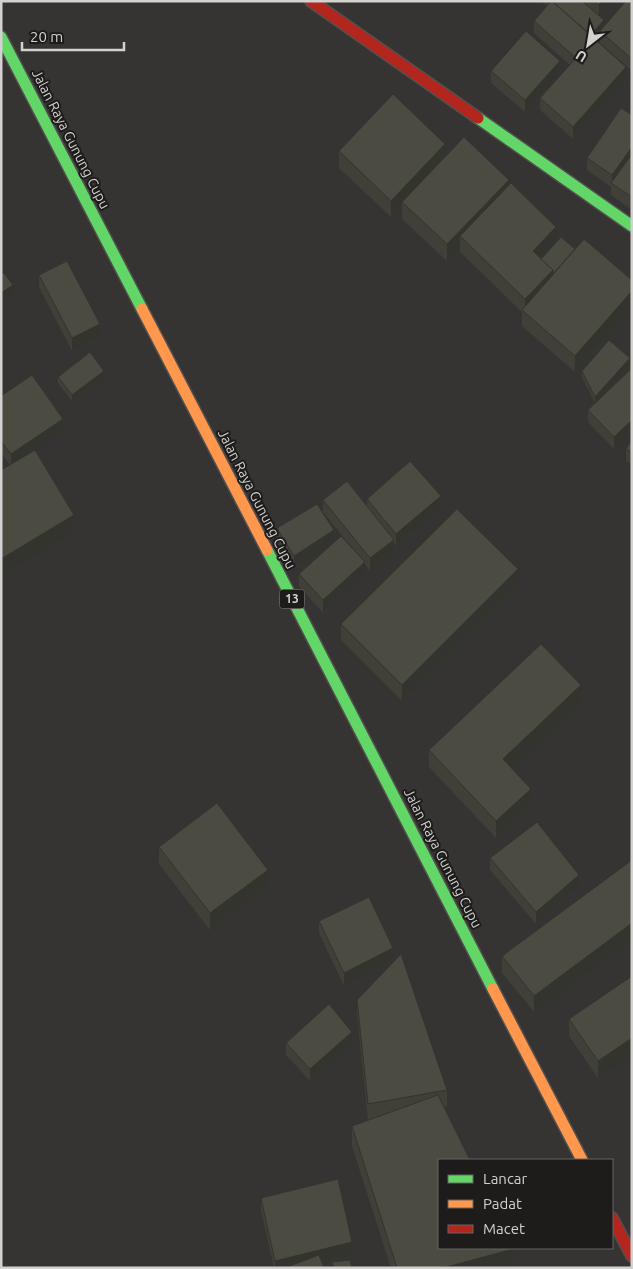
<svg xmlns="http://www.w3.org/2000/svg" width="633" height="1269" font-family="Ubuntu,sans-serif">
  <rect width="100%" height="100%" fill="#353433"/>
  <g fill="none" stroke-linecap="round" stroke-linejoin="round">
    <g stroke="#51504f" stroke-width="14">
      <g id="fast">
        <polyline points="1,37 142,309"/>
        <polyline points="478,118 632,226"/>
        <polyline points="267,550 493,989"/>
      </g>
    </g>
    <g stroke="#51504f" stroke-width="14">
      <g id="slow">
        <polyline points="142,309 267,550"/>
        <polyline points="493,989 582,1160"/>
      </g>
    </g>
    <g stroke="#51504f" stroke-width="14">
      <g id="jam">
        <polyline points="311,1 478,118"/>
        <polyline points="612,1218 632,1256"/>
      </g>
    </g>
    <use href="#fast" stroke="#63d668" stroke-width="11"/>
    <use href="#slow" stroke="#ff974d" stroke-width="11"/>
    <use href="#jam" stroke="#b3261e" stroke-width="11"/>
  </g>
  <g fill="#404039">
    <polygon points="543,1 613,1 600,16 604,26 632,1 632,71 600,43 600,31 594,38 626,79 573,139 540,110 540,98 570,65 534,33 534,21 547,6 543,3"/>
    <polygon points="491,71 560,73 525,112 491,83"/>
    <polygon points="632,115 632,210 611,195 611,187 587,170 587,158"/>
    <polygon points="339,151 445,157 509,186 556,242 575,249 584,239 575,372 522,326 522,312 460,252 460,246 447,261 402,219 402,206 391,217 339,168"/>
    <polygon points="39,275 100,336 72,351 39,287"/>
    <polygon points="630,365 602,397 632,368 614,449 588,422 588,410 595,403 582,377 582,371"/>
    <polygon points="58,377 104,378 72,401 58,383"/>
    <polygon points="1,396 63,431 31,452 74,532 10,465 1,453"/>
    <polygon points="632,440 632,464 626,461 626,449"/>
    <polygon points="367,499 441,508 396,546 394,543 394,552 370,571 365,564 365,574 323,613 299,586 299,574 332,544 294,568 277,540 277,528 334,542 353,549 323,512 323,500 367,506"/>
    <polygon points="518,586 402,701 341,640 341,624"/>
    <polygon points="581,702 511,768 531,805 496,838 429,767 429,750"/>
    <polygon points="159,847 268,886 210,930 159,864"/>
    <polygon points="490,858 579,887 536,924 490,870"/>
    <polygon points="632,860 534,1012 502,973 502,956"/>
    <polygon points="319,921 393,960 344,986 319,933"/>
    <polygon points="632,976 632,1055 598,1078 569,1036 569,1019"/>
    <polygon points="357,1000 447,1090 447,1106 444,1107 513,1268 391,1268 352,1146 352,1126 368,1120 357,1016"/>
    <polygon points="286,1043 352,1044 310,1081 286,1055"/>
    <polygon points="261,1198 352,1254 322,1262 324,1268 274,1268 261,1210"/>
  </g>
  <g fill="#34342e">
    <polygon points="602,1 613,1 599,17 599,5"/>
    <polygon points="604,20 604,26 590,43 590,36"/>
    <polygon points="560,61 560,73 525,112 525,100"/>
    <polygon points="626,67 626,79 573,139 573,127"/>
    <polygon points="445,144 445,160 402,202 402,206 391,217 391,201"/>
    <polygon points="632,147 632,159 612,184 612,175"/>
    <polygon points="509,180 509,196 460,236 460,246 447,261 447,244"/>
    <polygon points="556,227 556,244 533,268 533,251"/>
    <polygon points="553,270 553,287 525,313 525,299"/>
    <polygon points="13,285 13,292 1,300 1,293"/>
    <polygon points="632,291 632,307 575,372 575,356"/>
    <polygon points="100,324 100,336 72,351 72,338"/>
    <polygon points="630,358 630,365 595,404 595,397"/>
    <polygon points="104,371 104,378 72,401 72,395"/>
    <polygon points="63,419 63,431 11,466 11,454"/>
    <polygon points="632,420 632,432 614,449 614,437"/>
    <polygon points="441,496 441,508 396,546 396,534"/>
    <polygon points="74,515 74,532 1,575 1,559"/>
    <polygon points="334,530 334,543 294,568 294,556"/>
    <polygon points="394,540 394,552 370,571 370,558"/>
    <polygon points="365,562 365,574 323,613 323,600"/>
    <polygon points="518,569 518,586 402,701 402,685"/>
    <polygon points="581,685 581,702 503,776 503,759"/>
    <polygon points="531,789 531,805 496,838 496,821"/>
    <polygon points="268,870 268,886 210,930 210,913"/>
    <polygon points="579,875 579,887 536,924 536,912"/>
    <polygon points="632,923 632,939 534,1012 534,996"/>
    <polygon points="393,948 393,960 344,986 344,973"/>
    <polygon points="352,1032 352,1044 310,1081 310,1069"/>
    <polygon points="632,1038 632,1055 598,1078 598,1061"/>
    <polygon points="352,1242 352,1254 297,1268 275,1268 275,1261"/>
    <polygon points="513,1249 513,1268 443,1268"/>
  </g>
  <g fill="#4b4b42" stroke="#34342e">
    <polygon points="551,1 552,1 626,67 573,127 540,98 576,58 534,21"/>
    <polygon points="552,1 582,1 604,20 591,35"/>
    <polygon points="594,1 602,1 599,5"/>
    <polygon points="626,1 632,1 632,59 600,31"/>
    <polygon points="526,31 560,61 525,100 491,71"/>
    <polygon points="393,94 445,144 391,201 339,151"/>
    <polygon points="621,108 632,115 632,147 612,175 587,158"/>
    <polygon points="464,137 509,180 447,244 402,202"/>
    <polygon points="632,154 632,197 611,183"/>
    <polygon points="511,183 556,227 533,251 553,270 525,299 460,236"/>
    <polygon points="561,237 575,249 553,274 553,270 541,259"/>
    <polygon points="584,239 632,280 632,291 575,356 522,310"/>
    <polygon points="67,261 100,324 72,338 39,275"/>
    <polygon points="4,273 13,285 1,293 1,274"/>
    <polygon points="609,340 630,358 595,397 582,371"/>
    <polygon points="90,352 104,371 72,395 58,377"/>
    <polygon points="632,368 632,420 614,437 588,410"/>
    <polygon points="32,375 63,419 11,454 1,441 1,396"/>
    <polygon points="632,440 632,452 626,449"/>
    <polygon points="35,450 74,515 1,559 1,470"/>
    <polygon points="410,461 441,496 396,534 367,499"/>
    <polygon points="347,481 394,540 370,558 323,500"/>
    <polygon points="317,504 334,530 294,556 277,528"/>
    <polygon points="457,509 518,569 402,685 341,624"/>
    <polygon points="341,536 365,562 323,600 299,574"/>
    <polygon points="541,644 581,685 503,759 531,789 496,821 429,750"/>
    <polygon points="217,803 268,870 210,913 159,847"/>
    <polygon points="537,822 579,875 536,912 490,858"/>
    <polygon points="632,860 632,923 534,996 502,956"/>
    <polygon points="369,897 393,948 344,973 319,921"/>
    <polygon points="401,954 447,1090 368,1104 357,1000"/>
    <polygon points="632,976 632,1038 598,1061 569,1019"/>
    <polygon points="329,1004 352,1032 310,1069 286,1043"/>
    <polygon points="438,1095 470,1160 439,1160 439,1248 512,1248 513,1249 443,1268 397,1268 352,1126"/>
    <polygon points="338,1179 352,1242 275,1261 261,1198"/>
    <polygon points="319,1255 324,1268 288,1268 287,1267"/>
    <polygon points="350,1260 352,1268 334,1268 332,1262"/>
  </g>
  <g text-anchor="middle" stroke-width="4" stroke-linejoin="round" paint-order="stroke">
    <rect fill="#1d1c1b" stroke="#9c9b9a" stroke-width="1" x="279.5" y="589.5" width="25" height="19" rx="4"/>
    <g font-size="12" font-weight="bold" fill="#d3d2d0">
      <text x="292" y="603">13</text>
    </g>
    <g font-size="14" fill="#d3d2d0" stroke="#1d1c1b">
      <text transform="translate(71 139) rotate(63)" y="5">Jalan Raya Gunung Cupu</text>
      <text transform="translate(257 499) rotate(63)" y="5">Jalan Raya Gunung Cupu</text>
      <text transform="translate(443 858) rotate(63)" y="5">Jalan Raya Gunung Cupu</text>
    </g>
  </g>
  <rect width="633" height="1269" fill="none" stroke="#d3d2d0" stroke-width="5"/>
  <rect x="438" y="1159" width="175" height="90" fill="#1d1c1b" stroke="#666563"/>
  <rect x="448" y="1175" width="25" height="8" fill="#63d668" stroke="#666563"/>
  <text x="483" y="1184" font-size="15" fill="#d3d2d0">Lancar</text>
  <rect x="448" y="1200" width="25" height="8" fill="#ff974d" stroke="#666563"/>
  <text x="483" y="1209" font-size="15" fill="#d3d2d0">Padat</text>
  <rect x="448" y="1225" width="25" height="8" fill="#b3261e" stroke="#666563"/>
  <text x="483" y="1234" font-size="15" fill="#d3d2d0">Macet</text>
  <g transform="translate(588 45) rotate(211)" stroke="#1d1c1b" stroke-width="4" paint-order="stroke">
  <path d="M0-4L9 19L0 12L-9 19Z" fill="#d3d2d0"/>
  <text y="-8" font-size="14" font-weight="bold" text-anchor="middle" fill="#d3d2d0">U</text>
  </g>
  <path d="M22 42v8h102v-8" fill="none" stroke="#d3d2d0" stroke-width="2.5"/>
  <text x="30" y="42" font-size="15" fill="#d3d2d0" stroke="#1d1c1b" stroke-width="4" paint-order="stroke">20 m</text>
</svg>
